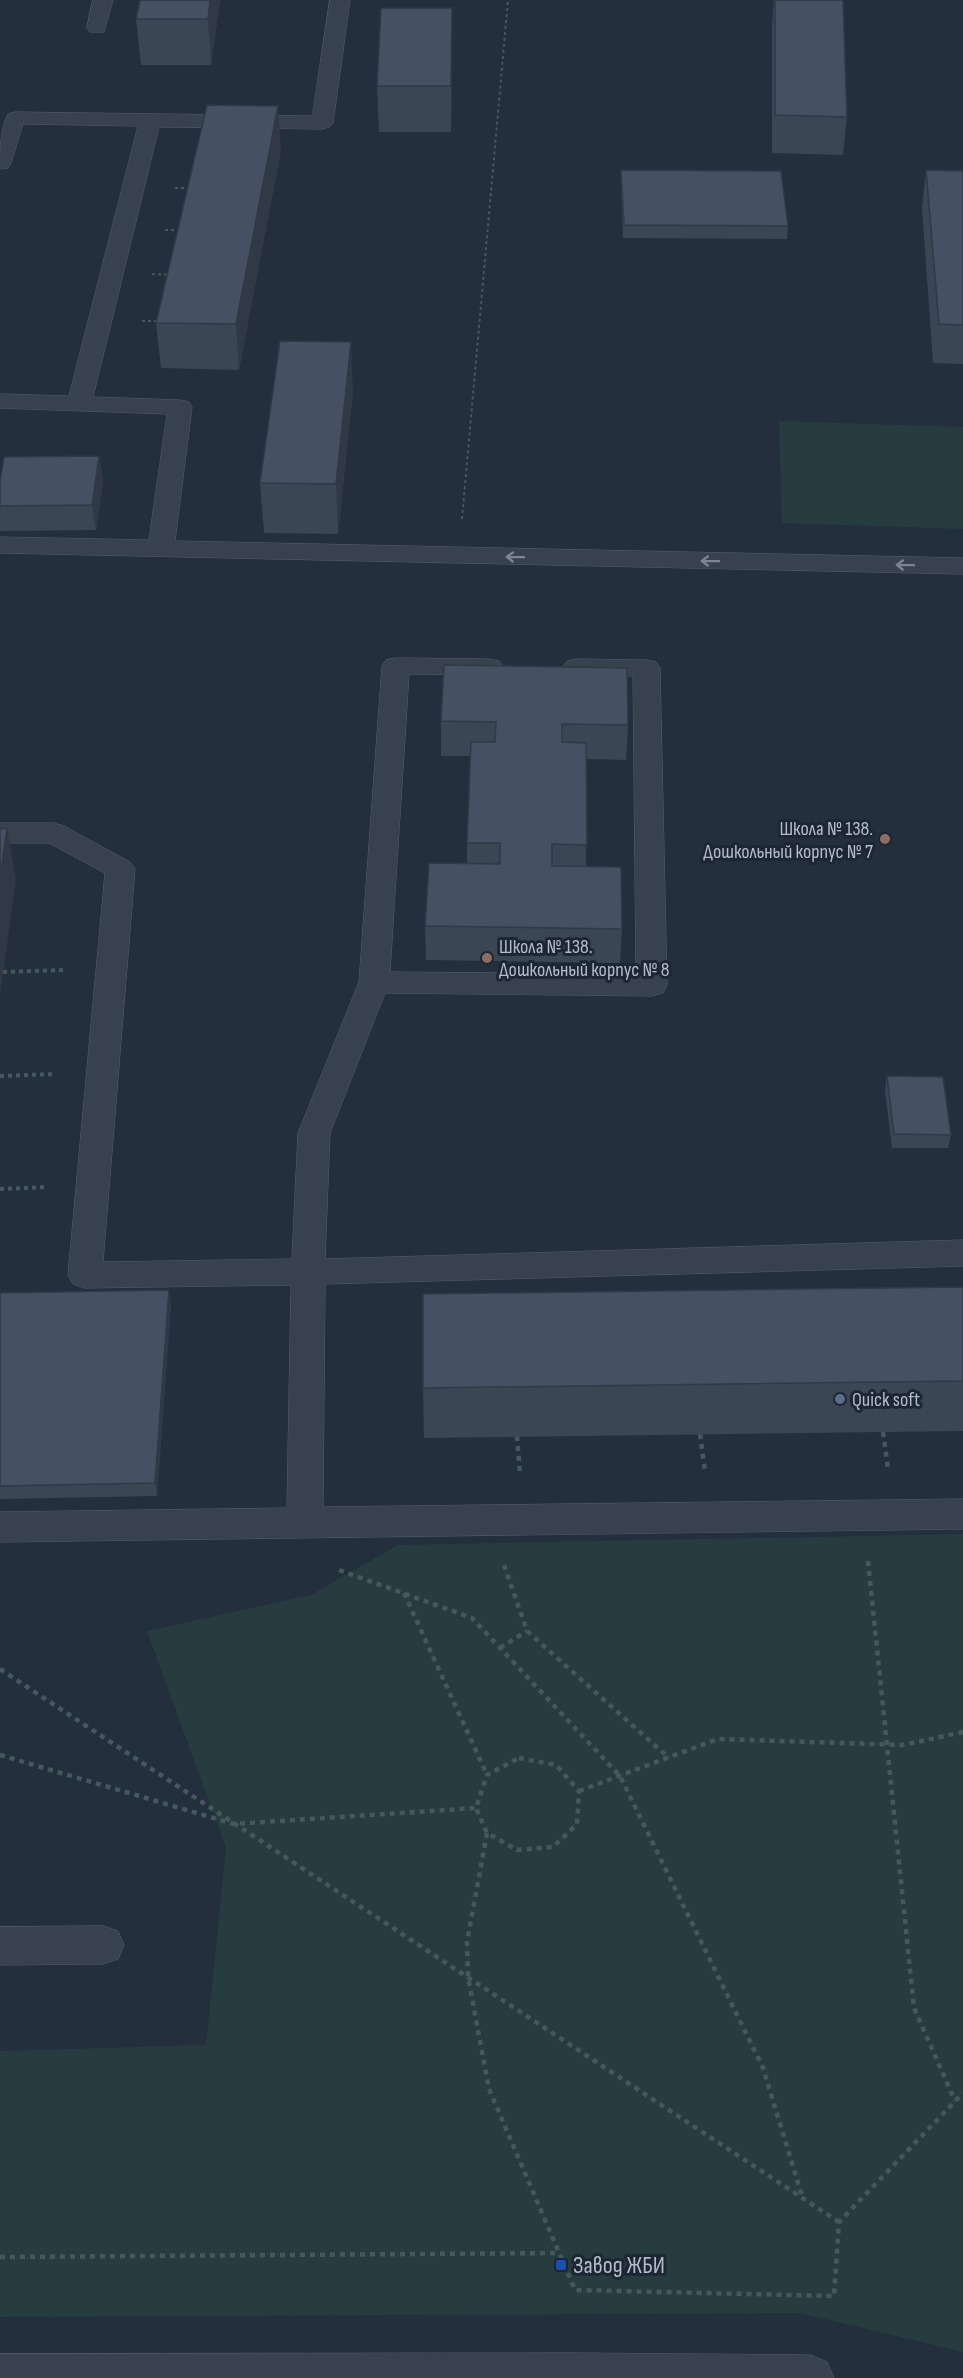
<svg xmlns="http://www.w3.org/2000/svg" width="963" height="2378" font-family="'Sofia Sans Condensed',sans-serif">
  <rect width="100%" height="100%" fill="#242f3e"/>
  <g fill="#263c3f">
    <polygon points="779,421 963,427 963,529 782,523"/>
    <polygon points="963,1534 963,2352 800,2313 0,2317 0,2051 206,2045 226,1848 147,1631 311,1595 398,1545"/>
  </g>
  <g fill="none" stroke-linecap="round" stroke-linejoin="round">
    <g stroke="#565f6c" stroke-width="1">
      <g id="minor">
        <polygon points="93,0 113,0 104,32 90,32 87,28"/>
        <path d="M330,0H350L333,123L329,127L322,129L159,127L93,397L180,400L189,402L192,407L175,541L963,558V574L0,553V537L149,540L167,414L0,408V394L69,396L138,126L23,124L11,163L8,168L0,169C0,151 0,130 8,114L15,112L312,116Z"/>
        <polygon points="396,658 489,659 499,661 503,667 499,673 489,675 409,674 390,972 636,974 633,676 577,675 567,673 563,667 567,661 577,659 646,660 656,662 660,668 667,985 663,993 652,996 385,993 330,1133 325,1259 963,1240 963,1266 325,1284 323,1507 963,1499 963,1529 0,1542 0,1512 287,1508 291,1285 85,1288 73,1284 68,1275 105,873 49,843 0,843 0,823 54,823 64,826 130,862 135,869 103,1262 292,1259 298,1133 359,982 382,666 386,660"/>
        <polygon points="103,1926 118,1931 124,1945 118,1959 103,1964 0,1965 0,1927"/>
        <polygon points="577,2353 811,2355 827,2362 834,2378 0,2378 0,2354"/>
      </g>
    </g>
    <g stroke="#44595c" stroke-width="2" stroke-dasharray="3 3" stroke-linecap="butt">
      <polyline points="175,188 191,188"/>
      <polyline points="165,230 182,230"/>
      <polyline points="152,274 172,275"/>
      <polyline points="142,321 162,321"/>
      <polyline points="462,519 508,0"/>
    </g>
    <g stroke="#44595c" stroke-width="4" stroke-dasharray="4 4" stroke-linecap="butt">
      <polyline points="3,972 65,970"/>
      <polyline points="0,1076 56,1074"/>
      <polyline points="0,1189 47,1187"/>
    </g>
    <g stroke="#44595c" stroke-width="4.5" stroke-dasharray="5 5" stroke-linecap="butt">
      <polyline points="883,1432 888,1469"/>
      <polyline points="700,1434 705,1472"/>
      <polyline points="517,1436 520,1474"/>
      <polyline points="868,1561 914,2008 955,2101"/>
      <polyline points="504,1565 527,1631 669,1758"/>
      <polyline points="339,1570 472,1618 620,1776 763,2068 802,2196"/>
      <polyline points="404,1593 487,1775"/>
      <polyline points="500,1648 527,1631"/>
      <polyline points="0,1669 839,2222"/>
      <polyline points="0,1755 234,1824 476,1808"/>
      <polygon points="519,1758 556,1765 579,1791 577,1824 553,1847 517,1850 487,1833 476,1808 487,1775"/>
      <polyline points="579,1791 718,1739 903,1745 963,1732"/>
      <polyline points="487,1833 467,1942 468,1977 489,2089 575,2290 834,2296 839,2222 963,2093"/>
      <polyline points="0,2257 559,2253"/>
    </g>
    <use href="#minor" fill="#38414e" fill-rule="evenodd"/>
  </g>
  <g fill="#3b4654">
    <polygon points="140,0 220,0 211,65 141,65 136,19"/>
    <polygon points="774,0 843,0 847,117 843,155 772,153 772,26"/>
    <polygon points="452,54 451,132 379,132 377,86"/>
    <polygon points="281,150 239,370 161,368 156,323"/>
    <polygon points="621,170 788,226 787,239 623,238 621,182"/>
    <polygon points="926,170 963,171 963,364 933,363 922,208"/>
    <polygon points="353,391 338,534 264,533 260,483"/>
    <polygon points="99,456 103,481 96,530 0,531 0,481"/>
    <polygon points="441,721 628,725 626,760 586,759 586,867 622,929 620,963 426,960 425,926 467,863 467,843 470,756 441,756"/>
    <polygon points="887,1076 951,1135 948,1148 892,1148 885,1090"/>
    <polygon points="963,1287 963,1431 424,1438 423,1388"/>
    <polygon points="0,1293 171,1304 157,1496 0,1499"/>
  </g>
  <g fill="#303945">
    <polygon points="210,0 220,0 211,65 208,19"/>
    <polygon points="452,8 452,54 451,132 451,86"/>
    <polygon points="278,106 281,150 239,370 236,324"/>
    <polygon points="351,342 353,391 338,534 336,484"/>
    <polygon points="99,456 103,481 96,530 92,505"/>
    <polygon points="7,828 16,880 0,995 0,878"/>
    <polygon points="169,1290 171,1304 157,1496 155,1483"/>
  </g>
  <g fill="#455162" stroke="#303945" stroke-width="1.5">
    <polygon points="140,0 210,0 208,19 136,19"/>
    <polygon points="775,0 843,0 847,117 775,115"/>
    <polygon points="381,8 452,8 451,86 377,86"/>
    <polygon points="207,105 278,106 236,324 156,323"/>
    <polygon points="621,170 781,171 788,226 624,225"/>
    <polygon points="926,170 963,171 963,325 939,324"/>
    <polygon points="280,341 351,342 336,484 260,483"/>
    <polygon points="99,456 92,505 0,506 0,481 4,457"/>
    <polygon points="444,665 627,668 628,725 562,724 562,742 586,743 587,845 552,844 552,866 621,867 622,929 425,926 429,863 500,864 500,843 467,843 471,742 495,742 496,722 441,721"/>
    <polygon points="7,828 0,878 0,829"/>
    <polygon points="887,1076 943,1077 951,1135 894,1134"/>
    <polygon points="963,1287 963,1381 423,1388 423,1294"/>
    <polygon points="169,1290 155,1483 0,1486 0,1293"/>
  </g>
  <defs><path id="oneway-shaft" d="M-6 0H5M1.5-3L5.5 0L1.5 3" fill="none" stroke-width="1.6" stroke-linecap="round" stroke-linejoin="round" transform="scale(1.5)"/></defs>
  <g stroke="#7c8592">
    <use href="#oneway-shaft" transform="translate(515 557) rotate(-179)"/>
    <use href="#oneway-shaft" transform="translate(710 561) rotate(-179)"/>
    <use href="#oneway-shaft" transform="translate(905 565) rotate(-179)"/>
  </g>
  <g fill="#8d6e63" stroke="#1d2633" stroke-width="2">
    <circle cx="885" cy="839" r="6"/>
    <circle cx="487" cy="958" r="6"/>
  </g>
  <circle fill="#5c6f8a" stroke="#1d2633" stroke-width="2" cx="840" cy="1399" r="6"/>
  <rect fill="#1a4fb4" stroke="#1d2633" stroke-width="2" x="555" y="2259" width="12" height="12" rx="3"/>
  <g text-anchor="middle" stroke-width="6" stroke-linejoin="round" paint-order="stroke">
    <g font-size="20" fill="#b4bcc9" stroke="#1d2633" text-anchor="start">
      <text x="873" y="835" text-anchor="end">Школа № 138.<tspan x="873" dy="23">Дошкольный корпус № 7</tspan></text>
      <text x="499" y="953">Школа № 138.<tspan x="499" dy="23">Дошкольный корпус № 8</tspan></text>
      <text x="852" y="1406">Quick soft</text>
    </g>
    <g font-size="24" fill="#b4bcc9" stroke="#1d2633" text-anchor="start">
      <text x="573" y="2273">Завод ЖБИ</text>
    </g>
  </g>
</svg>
